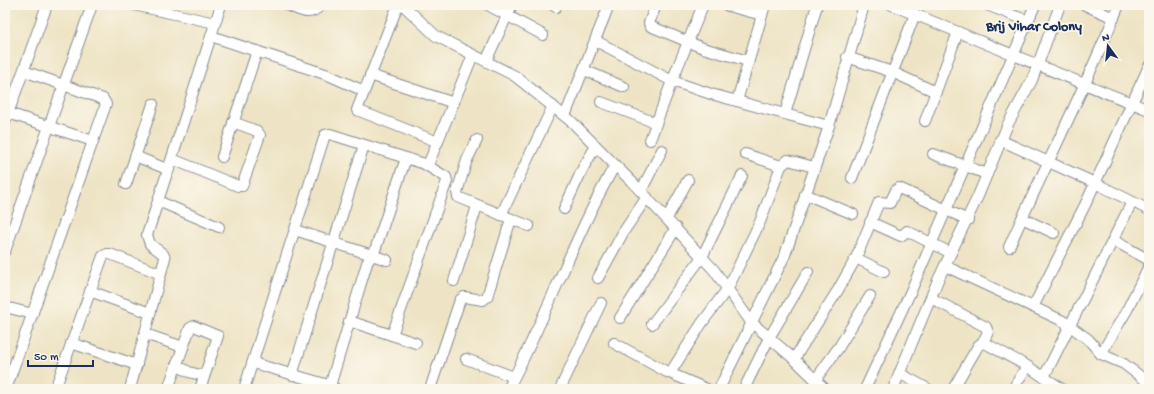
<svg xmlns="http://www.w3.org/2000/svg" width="1154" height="394" font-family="'Gochi Hand',sans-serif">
  <rect width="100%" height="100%" fill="#fbf7ec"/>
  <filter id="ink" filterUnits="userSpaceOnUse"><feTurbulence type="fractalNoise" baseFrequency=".025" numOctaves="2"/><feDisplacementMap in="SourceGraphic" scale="8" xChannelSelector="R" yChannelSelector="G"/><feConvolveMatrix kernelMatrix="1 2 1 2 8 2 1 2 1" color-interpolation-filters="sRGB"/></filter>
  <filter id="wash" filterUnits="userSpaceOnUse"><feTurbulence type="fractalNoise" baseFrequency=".012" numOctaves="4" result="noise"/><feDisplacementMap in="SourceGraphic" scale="16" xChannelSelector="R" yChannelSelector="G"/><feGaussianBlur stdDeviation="0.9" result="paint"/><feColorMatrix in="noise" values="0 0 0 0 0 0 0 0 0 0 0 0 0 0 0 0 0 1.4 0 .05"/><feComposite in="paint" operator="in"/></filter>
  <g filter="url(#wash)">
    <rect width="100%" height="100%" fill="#eee4c5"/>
  </g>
  <g filter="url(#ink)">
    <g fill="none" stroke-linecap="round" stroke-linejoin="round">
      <g stroke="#848a92" stroke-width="12">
        <g id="minor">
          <polyline points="134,5 215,23"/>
          <path d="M287,5C301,10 309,18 321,5"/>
          <polyline points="398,5 357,110 438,142"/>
          <polyline points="403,5 436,36 515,76 572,122 633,183 714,270 751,322 794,359 825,389"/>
          <polyline points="488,5 543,35"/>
          <polyline points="553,5 556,7"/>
          <polyline points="656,5 649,23 650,26 703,48 748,61"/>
          <path d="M892,5C978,40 1063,76 1149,110"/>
          <polyline points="987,5 1028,21"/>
          <polyline points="1085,5 1114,18"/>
          <polyline points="728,6 762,15"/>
          <polyline points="211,36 328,75 364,91"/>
          <polyline points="596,41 672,81 711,94 829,126"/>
          <polyline points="847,57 892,72 936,92"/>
          <polyline points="486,61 512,5"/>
          <polyline points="584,70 624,87"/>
          <polyline points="370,75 454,103"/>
          <polyline points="737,101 765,5"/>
          <polyline points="601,102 656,123"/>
          <polyline points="8,113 93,141"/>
          <polyline points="785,114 817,5"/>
          <polyline points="565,116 609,5"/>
          <polyline points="925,121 958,32"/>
          <polyline points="5,122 47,5"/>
          <polyline points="477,140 467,160 457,192 458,197 529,226"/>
          <polyline points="650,140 672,81 703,5"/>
          <polyline points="1000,140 1095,183 1149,210"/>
          <polyline points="745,154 781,166 788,160 814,167"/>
          <polyline points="933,154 987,174"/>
          <polyline points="135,156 169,170"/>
          <polyline points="222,157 257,51"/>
          <polyline points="172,159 238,186 242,186 260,135 257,131 233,122"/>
          <polyline points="852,178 915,14"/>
          <polyline points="126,184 153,104"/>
          <polyline points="641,191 662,150"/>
          <polyline points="805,194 853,214"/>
          <polyline points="158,201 219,227"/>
          <polyline points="564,209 583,168 596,146"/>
          <polyline points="501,215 553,106"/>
          <polyline points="667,218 688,180"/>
          <polyline points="1022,218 1054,233"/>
          <polyline points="870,222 901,236 907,231 951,253"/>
          <polyline points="295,230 387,260"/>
          <polyline points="1113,240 1149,260"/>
          <path d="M1009,247C1045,166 1086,87 1119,5"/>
          <polyline points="5,251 92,5"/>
          <polyline points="856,258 884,272"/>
          <polyline points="945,266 1063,321 1088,339 1101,354 1124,364 1149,383"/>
          <polyline points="598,278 624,231 647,197"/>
          <polyline points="454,281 477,206"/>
          <polyline points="90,291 150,313"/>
          <polyline points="931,298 986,327 988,332 983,342"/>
          <polyline points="5,307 33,314"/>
          <polyline points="1033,307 1086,203 1149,66"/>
          <polyline points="620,318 676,228"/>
          <polyline points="349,321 416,343"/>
          <polyline points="652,324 702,257 742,176"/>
          <polyline points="145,334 183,347"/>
          <polyline points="392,335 447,181 446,177 426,165"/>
          <polyline points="71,343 137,365"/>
          <polyline points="614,343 667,372 707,389"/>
          <polyline points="1101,354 1127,310 1149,266"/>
          <polyline points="466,359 514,377"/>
          <polyline points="794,359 838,290 856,258 879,202 890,203 896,190 899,188 968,220"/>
          <polyline points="253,363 325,384 336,389"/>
          <polyline points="176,365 189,372 204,376"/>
          <polyline points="670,373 702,323 728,288 760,222 781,166"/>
          <polyline points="899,373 928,389"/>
          <polyline points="292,375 364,145"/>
          <polyline points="1044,377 1132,202"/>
          <polyline points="816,379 839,347 870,296"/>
          <polyline points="330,386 367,263 375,250 406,158"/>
          <polyline points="745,387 769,338 808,272"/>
          <polyline points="6,389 106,104 103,99 24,71"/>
          <polyline points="55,389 103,256 107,254 110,254 161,274"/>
          <polyline points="130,389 165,258 163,254 150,244 147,235 149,229 221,5"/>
          <polyline points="168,389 190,328 194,326 218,336 200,389"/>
          <polyline points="244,389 325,135 330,134 428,165 473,55"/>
          <polyline points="430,389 460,300 464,297 483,300 487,297 511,219"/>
          <path d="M508,389C547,316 574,237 615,165"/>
          <polyline points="560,389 601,303"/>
          <polyline points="719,389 785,255 829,126 864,5"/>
          <polyline points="865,389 910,293 1035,5"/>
          <polyline points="893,389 938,280 978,196 1008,124 1032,80 1060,5"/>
          <polyline points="953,389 978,346 983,342 1027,366 1062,389"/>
          <polyline points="1013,389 1027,366"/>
        </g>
      </g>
      <use href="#minor" stroke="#fff" stroke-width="10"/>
    </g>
  </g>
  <g text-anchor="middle" stroke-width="3.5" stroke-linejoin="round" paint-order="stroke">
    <g font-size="14" font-weight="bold" fill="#1b2f5e" stroke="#fbf7ec">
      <text x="1034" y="30">Brij Vihar Colony</text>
    </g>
  </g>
  <rect width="1154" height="394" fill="none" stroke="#fbf7ec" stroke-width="20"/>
  <g transform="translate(1108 46) rotate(345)" stroke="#fbf7ec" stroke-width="3" paint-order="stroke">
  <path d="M0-3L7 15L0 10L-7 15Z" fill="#1b2f5e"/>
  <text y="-6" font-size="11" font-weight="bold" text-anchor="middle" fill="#1b2f5e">N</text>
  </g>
  <path d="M28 360v6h65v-6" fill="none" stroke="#1b2f5e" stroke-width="2"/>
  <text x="34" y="360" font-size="12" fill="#1b2f5e" stroke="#fbf7ec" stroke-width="3" paint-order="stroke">50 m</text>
</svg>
